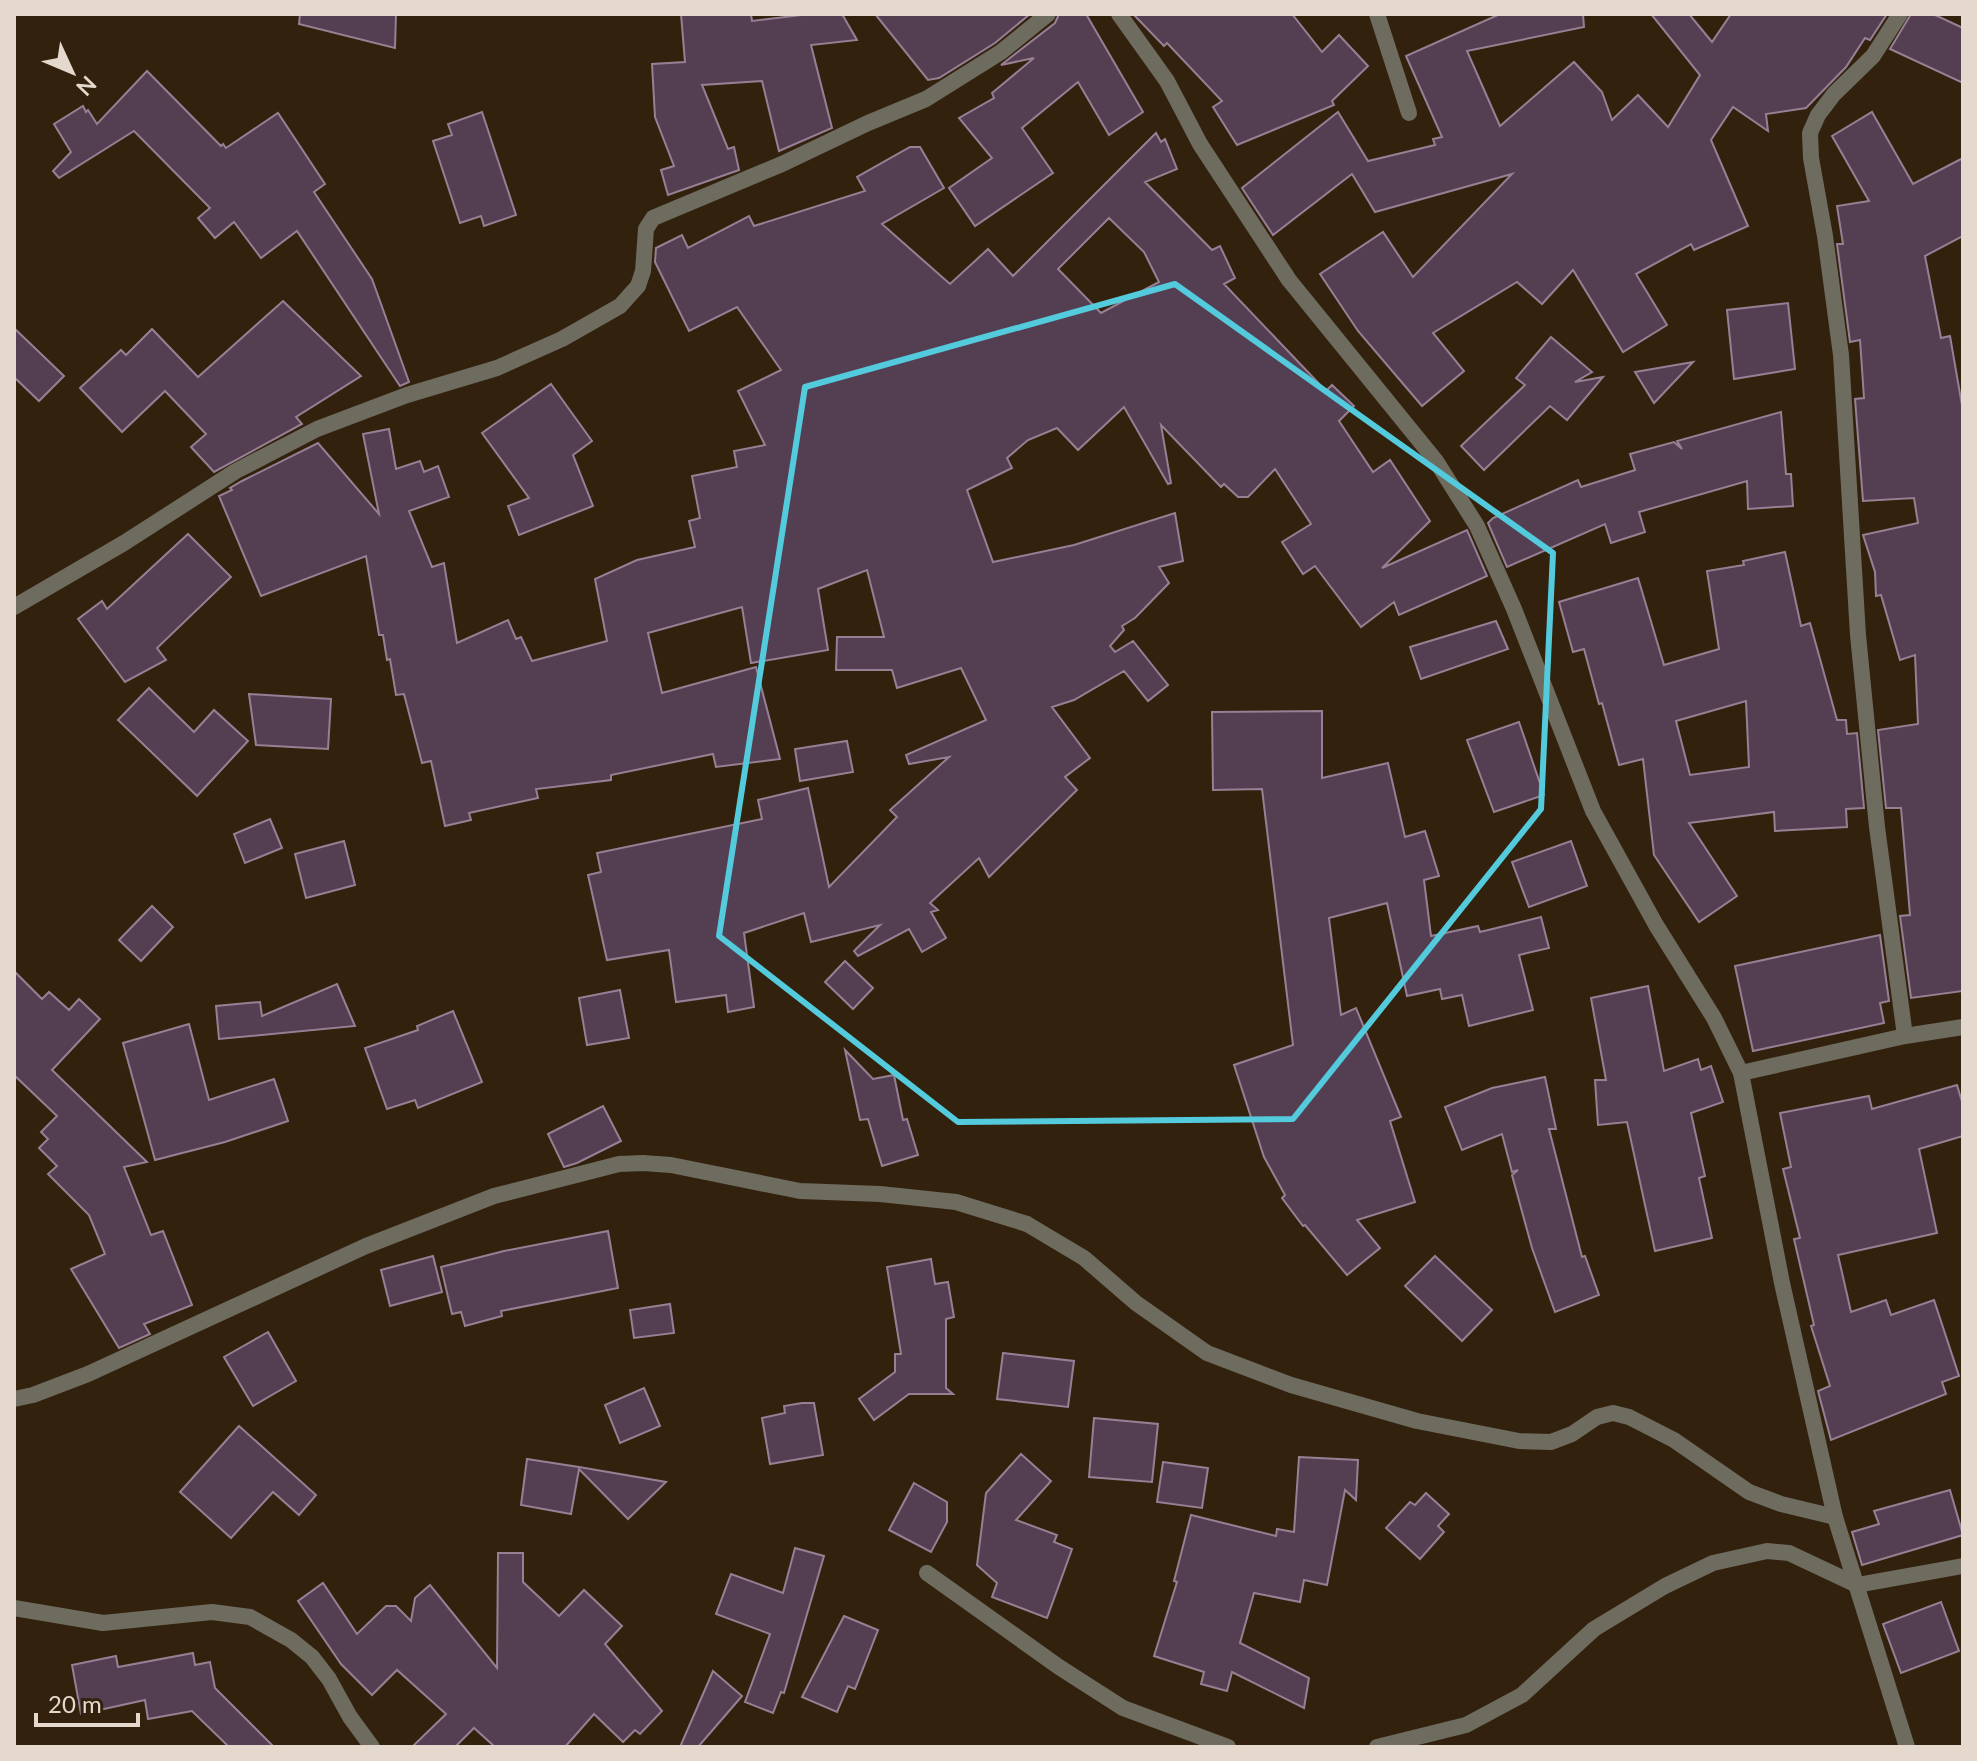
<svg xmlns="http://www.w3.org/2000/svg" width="1977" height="1761" font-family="Lato,sans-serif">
  <rect width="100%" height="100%" fill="#32210c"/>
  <g fill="#543f52" stroke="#977f94" stroke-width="2" fill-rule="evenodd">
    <polygon points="300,14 396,14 395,48 299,24"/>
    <polygon points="681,14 751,14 752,21 810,14 842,14 857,40 811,45 832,128 779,151 762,81 702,85 728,149 734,147 739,170 668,195 661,170 674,166 655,117 652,64 685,62"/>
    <polygon points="875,14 1030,14 995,43 939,78 928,80"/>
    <polygon points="1059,14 1086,14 1143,112 1109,135 1078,82 1022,128 1053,173 975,226 949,188 992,158 959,118 994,98 992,93 1034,58 1001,65 1055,23"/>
    <polygon points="1133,14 1292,14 1322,52 1339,35 1368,66 1332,101 1334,105 1237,145 1213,107 1222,101 1167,43 1164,46"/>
    <polygon points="1500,14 1583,14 1584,27 1467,51 1500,126 1574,62 1602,92 1612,120 1638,95 1668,127 1700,75 1651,14 1689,14 1712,42 1731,14 1887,14 1870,40 1865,38 1846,67 1806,108 1766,114 1768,131 1733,107 1711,140 1748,226 1694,250 1691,244 1636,274 1667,325 1623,352 1573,270 1542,304 1517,282 1433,333 1464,371 1422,406 1358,331 1320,274 1383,232 1413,277 1512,174 1375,212 1352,174 1273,235 1242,188 1338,112 1368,161 1435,145 1433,139 1442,137 1406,56"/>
    <polygon points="1911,14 1933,14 1963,28 1963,83 1890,49"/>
    <polygon points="147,71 221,146 223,144 226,148 278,113 325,184 314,192 372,279 409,382 400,386 297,231 261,258 234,222 215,238 198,218 210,208 134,131 59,178 53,171 71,152 54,124 83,106 86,112 88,110 97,124"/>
    <polygon points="482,112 516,215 484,226 481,216 460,223 433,141 452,135 448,124"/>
    <polygon points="1872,112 1913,184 1963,158 1963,236 1925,256 1941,338 1950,336 1963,411 1963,991 1911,998 1900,916 1910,915 1901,808 1886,808 1878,730 1918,724 1915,655 1900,660 1881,595 1876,596 1875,572 1863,535 1918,523 1914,498 1863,501 1855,399 1864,398 1860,340 1850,342 1837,244 1843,244 1837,206 1869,201 1832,136"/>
    <path d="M1156,133L1161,142L1165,139L1177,169L1145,182L1212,250L1220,246L1235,278L1224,284L1326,391L1332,385L1354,406L1339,421L1373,472L1390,460L1430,521L1382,568L1467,530L1487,576L1399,615L1394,602L1361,627L1315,566L1303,574L1282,542L1311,524L1275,469L1248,497H1238L1224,484L1221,487L1161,425L1171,483L1168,484L1124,407L1078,450L1057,428L1028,440L1007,458L1012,468L967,490L993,562L1074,545L1175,513L1183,561L1159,567L1169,583L1135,618L1122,626L1124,630L1110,646L1115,652L1133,641L1168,685L1148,701L1124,671L1074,700L1052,707L1090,758L1065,777L1077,790L989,877L979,858L930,903L938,910L931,912L946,938L922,952L909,929L858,956L854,951L880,925L811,942L804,913L744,933L754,1007L728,1012L726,995L676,1002L669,950L607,960L588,875L601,872L597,853L762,819L758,800L808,788L829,887L897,817L890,810L949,757L909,764L906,755L986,720L961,668L897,688L892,670H836L837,637H884L867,570L818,589L828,650L751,663L742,607L648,633L662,693L756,667L780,759L716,767L713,754L611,775V780L536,789L538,798L469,813L471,820L445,826L431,761L422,763L404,694L396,695L390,659L387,660L383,635H379L366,556L261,596L219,496L232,490L230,488L242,481L318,443L379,514L363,434L389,429L396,469L420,461L424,472L438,466L449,497L409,511L432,567L444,563L457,643L508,620L516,639L521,637L532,661L607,641L595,579L637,560L695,547L689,521L700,518L692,476L737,467L734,451L765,445L738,391L781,370L737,307L689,331L655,262L656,248L682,235L688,248L749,216L754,226L865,191L857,177L910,147H920L944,188L882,224L950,284L988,249L1013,276ZM1109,218L1144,252L1159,282L1101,313L1058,269Z"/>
    <polygon points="283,301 361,376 296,417 302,424 214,472 191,447 206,434 165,391 122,432 80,388 121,350 126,355 152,329 198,377"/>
    <polygon points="1788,303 1795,369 1734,379 1727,310"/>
    <polygon points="14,328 64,376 39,401 14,377"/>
    <polygon points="1551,337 1592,372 1575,382 1603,377 1567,420 1550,406 1484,470 1461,446 1525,385 1516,378"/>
    <polygon points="1693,362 1654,403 1635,372"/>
    <polygon points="551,384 592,441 573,455 593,506 519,535 508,506 529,498 482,433"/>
    <polygon points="1781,412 1786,474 1791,474 1793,506 1748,509 1747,481 1639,512 1645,532 1611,543 1605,524 1507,567 1488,523 1493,518 1578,480 1581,487 1635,470 1630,454 1674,442 1682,449 1677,441"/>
    <polygon points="188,534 231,577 157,648 166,660 125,682 78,619 102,601 107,609"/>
    <path d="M1785,552L1801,626L1810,623L1837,720H1846L1847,734L1857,733L1864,808L1846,809L1847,827L1775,831L1774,812L1689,823L1737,896L1699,922L1654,855L1643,759L1619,765L1602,703L1599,704L1584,649L1573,652L1559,602L1638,578L1664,665L1719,649L1707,571L1744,565L1743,561ZM1746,701L1749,767L1690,775L1676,721Z"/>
    <polygon points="1496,621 1508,649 1421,679 1410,647"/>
    <polygon points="149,688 194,732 214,710 248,741 197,796 118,720"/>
    <polygon points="249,694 331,699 328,749 256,745"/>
    <polygon points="1322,711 1322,778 1388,763 1405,837 1425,831 1439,876 1424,880 1431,936 1478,926 1480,932 1541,917 1549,948 1519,955 1533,1010 1469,1026 1462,995 1442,999 1440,989 1407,996 1387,903 1329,918 1341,1015 1356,1008 1401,1117 1390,1121 1415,1202 1357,1220 1380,1248 1347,1275 1305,1225 1303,1226 1282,1198 1285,1195 1264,1157 1234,1065 1293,1045 1262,789 1213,790 1212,712"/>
    <polygon points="1519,722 1544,795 1494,812 1467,740"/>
    <polygon points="847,741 853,772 800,781 795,749"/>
    <polygon points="270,819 282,848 245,863 234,834"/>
    <polygon points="344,841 355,885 306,898 295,854"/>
    <polygon points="1571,841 1587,886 1529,907 1512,862"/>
    <polygon points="152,906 173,927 141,961 119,940"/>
    <polygon points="1880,935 1889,1001 1880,1003 1884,1023 1753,1051 1735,966"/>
    <polygon points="845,961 873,988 853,1009 825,982"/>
    <polygon points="14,971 42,999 49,992 69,1010 79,999 100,1019 52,1070 147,1162 124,1167 151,1235 163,1231 192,1305 144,1324 150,1334 119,1348 71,1269 105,1254 89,1215 48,1174 57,1166 39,1148 48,1139 41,1132 57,1116 14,1075"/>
    <polygon points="337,984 355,1026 219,1039 216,1006 260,1002 262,1016"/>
    <polygon points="1648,986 1664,1071 1698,1059 1701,1070 1711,1066 1723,1102 1691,1113 1705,1176 1699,1178 1712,1238 1655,1251 1627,1122 1598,1125 1595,1080 1606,1080 1591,998"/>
    <polygon points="620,990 629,1038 587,1045 579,998"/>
    <polygon points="453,1011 482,1082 418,1108 415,1100 387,1109 365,1048 418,1030 417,1026"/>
    <polygon points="189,1024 209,1100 274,1079 288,1121 225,1142 155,1160 123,1043"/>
    <polygon points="845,1050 873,1079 894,1075 903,1120 907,1119 918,1155 882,1166 868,1119 860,1120"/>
    <polygon points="1545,1077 1556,1129 1549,1129 1582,1257 1585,1256 1599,1295 1555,1312 1532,1248 1512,1175 1518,1170 1512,1172 1502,1134 1462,1150 1445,1107 1492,1088"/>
    <polygon points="1957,1085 1963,1105 1963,1136 1919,1149 1937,1233 1838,1255 1851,1312 1886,1300 1891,1315 1934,1300 1959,1376 1942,1382 1946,1394 1831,1440 1818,1391 1830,1386 1811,1326 1814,1325 1794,1239 1800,1238 1783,1169 1791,1167 1780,1113 1869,1096 1872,1109"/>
    <polygon points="603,1106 621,1141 577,1163 564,1167 548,1134"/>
    <polygon points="608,1231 618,1288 501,1311 502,1316 465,1326 461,1312 452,1314 441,1267 504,1251"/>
    <polygon points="433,1256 442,1292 390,1306 381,1270"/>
    <polygon points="1435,1256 1492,1310 1462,1341 1405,1286"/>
    <polygon points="931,1259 935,1284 948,1282 954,1317 946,1319 946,1388 953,1394 909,1394 874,1420 859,1399 895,1372 895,1354 901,1354 887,1267"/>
    <polygon points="670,1304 674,1333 634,1338 630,1310"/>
    <polygon points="268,1332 296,1381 253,1406 224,1357"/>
    <polygon points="1003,1353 1074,1361 1068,1407 997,1399"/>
    <polygon points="644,1388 660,1426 620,1443 605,1405"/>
    <polygon points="802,1403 814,1403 823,1455 770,1464 762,1418 785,1413 784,1406"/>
    <polygon points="1094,1418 1158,1424 1152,1482 1089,1477"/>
    <polygon points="239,1426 316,1495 299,1515 273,1492 231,1538 180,1492"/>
    <polygon points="1021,1454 1051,1481 1016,1520 1057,1535 1054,1542 1072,1549 1047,1618 992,1597 997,1583 977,1565 986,1493"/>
    <polygon points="1299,1457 1358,1460 1356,1500 1345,1490 1327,1585 1304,1580 1300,1602 1254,1593 1240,1643 1309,1678 1304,1708 1232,1672 1227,1691 1201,1684 1204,1672 1154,1656 1177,1582 1174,1581 1191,1515 1276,1536 1277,1529 1294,1532"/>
    <polygon points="527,1459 579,1467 666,1482 628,1519 579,1469 571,1514 521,1505"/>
    <polygon points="1163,1462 1208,1468 1202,1508 1157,1502"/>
    <polygon points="914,1483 947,1502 947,1522 931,1552 889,1530"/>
    <polygon points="1950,1490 1963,1535 1862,1565 1852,1532 1879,1524 1874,1511"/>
    <polygon points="1426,1493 1449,1514 1438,1526 1444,1532 1420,1559 1386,1528 1410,1502 1415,1505"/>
    <polygon points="795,1548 824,1556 784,1693 781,1692 773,1713 745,1702 770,1634 716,1614 731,1574 783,1593"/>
    <polygon points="498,1553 523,1553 523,1582 559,1616 584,1590 622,1626 605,1644 662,1711 640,1734 635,1730 623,1742 594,1714 565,1747 495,1747 474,1728 455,1747 412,1747 446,1714 397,1670 372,1695 341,1664 298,1601 323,1583 357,1634 386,1606 396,1606 411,1621 415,1598 430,1585 497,1668"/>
    <polygon points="1941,1602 1959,1651 1901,1673 1883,1624"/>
    <polygon points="844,1616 878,1630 855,1689 848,1686 837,1712 802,1697"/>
    <polygon points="193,1653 195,1665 210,1662 215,1688 274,1747 229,1747 192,1711 148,1719 145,1700 81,1714 72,1665 116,1656 118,1667"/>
    <polygon points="713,1671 742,1696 698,1747 680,1747"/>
  </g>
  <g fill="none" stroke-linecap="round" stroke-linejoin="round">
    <g stroke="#6e6b5f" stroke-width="16">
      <polyline points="1119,14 1167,81 1200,144 1289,280 1436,461 1477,526 1514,609 1593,811 1656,925 1714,1018 1741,1073 1782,1283 1835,1517 1907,1747"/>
      <polyline points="1377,14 1409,113"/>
      <polyline points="1900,14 1873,56 1834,94 1818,115 1810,133 1811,158 1825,236 1841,355 1858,635 1877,827 1905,1036"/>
      <polyline points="14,607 124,543 236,471 317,429 407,395 497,368 562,339 620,306 638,286 643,271 646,229 653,218 782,164 868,123 926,99 1001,52 1048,14"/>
      <polyline points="1741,1073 1905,1036 1963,1027"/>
      <polyline points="14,1399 33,1395 88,1374 366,1246 494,1196 619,1164 643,1163 671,1165 800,1191 880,1194 956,1202 1027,1224 1084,1258 1136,1303 1207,1353 1291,1385 1417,1421 1519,1441 1551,1442 1572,1434 1597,1417 1613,1413 1629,1417 1674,1440 1749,1492 1781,1504 1835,1517"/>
      <polyline points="927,1573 1059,1667 1123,1708 1228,1747"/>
      <polyline points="14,1608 103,1623 212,1612 250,1617 291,1640 312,1657 329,1679 350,1717 372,1747"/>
      <polyline points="1377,1747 1466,1725 1522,1695 1594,1629 1665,1586 1713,1563 1767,1551 1789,1553 1857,1585 1963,1566"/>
    </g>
  </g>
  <path fill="none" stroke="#54cadd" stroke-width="6" stroke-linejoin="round" d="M1175,284L1553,553L1541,809L1293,1119L958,1122L719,936L805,387Z"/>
  <rect width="1977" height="1761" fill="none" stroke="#e5d9cd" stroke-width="32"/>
  <g transform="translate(72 72) rotate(134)" stroke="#32210c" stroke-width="6" paint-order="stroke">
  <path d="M0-6L14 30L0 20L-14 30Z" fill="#e5d9cd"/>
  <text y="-12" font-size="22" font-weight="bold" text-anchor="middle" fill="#e5d9cd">N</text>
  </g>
  <path d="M36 1713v12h102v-12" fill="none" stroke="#e5d9cd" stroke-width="4"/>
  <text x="48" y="1713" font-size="24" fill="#e5d9cd" stroke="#32210c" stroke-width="6" paint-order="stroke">20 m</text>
</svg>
